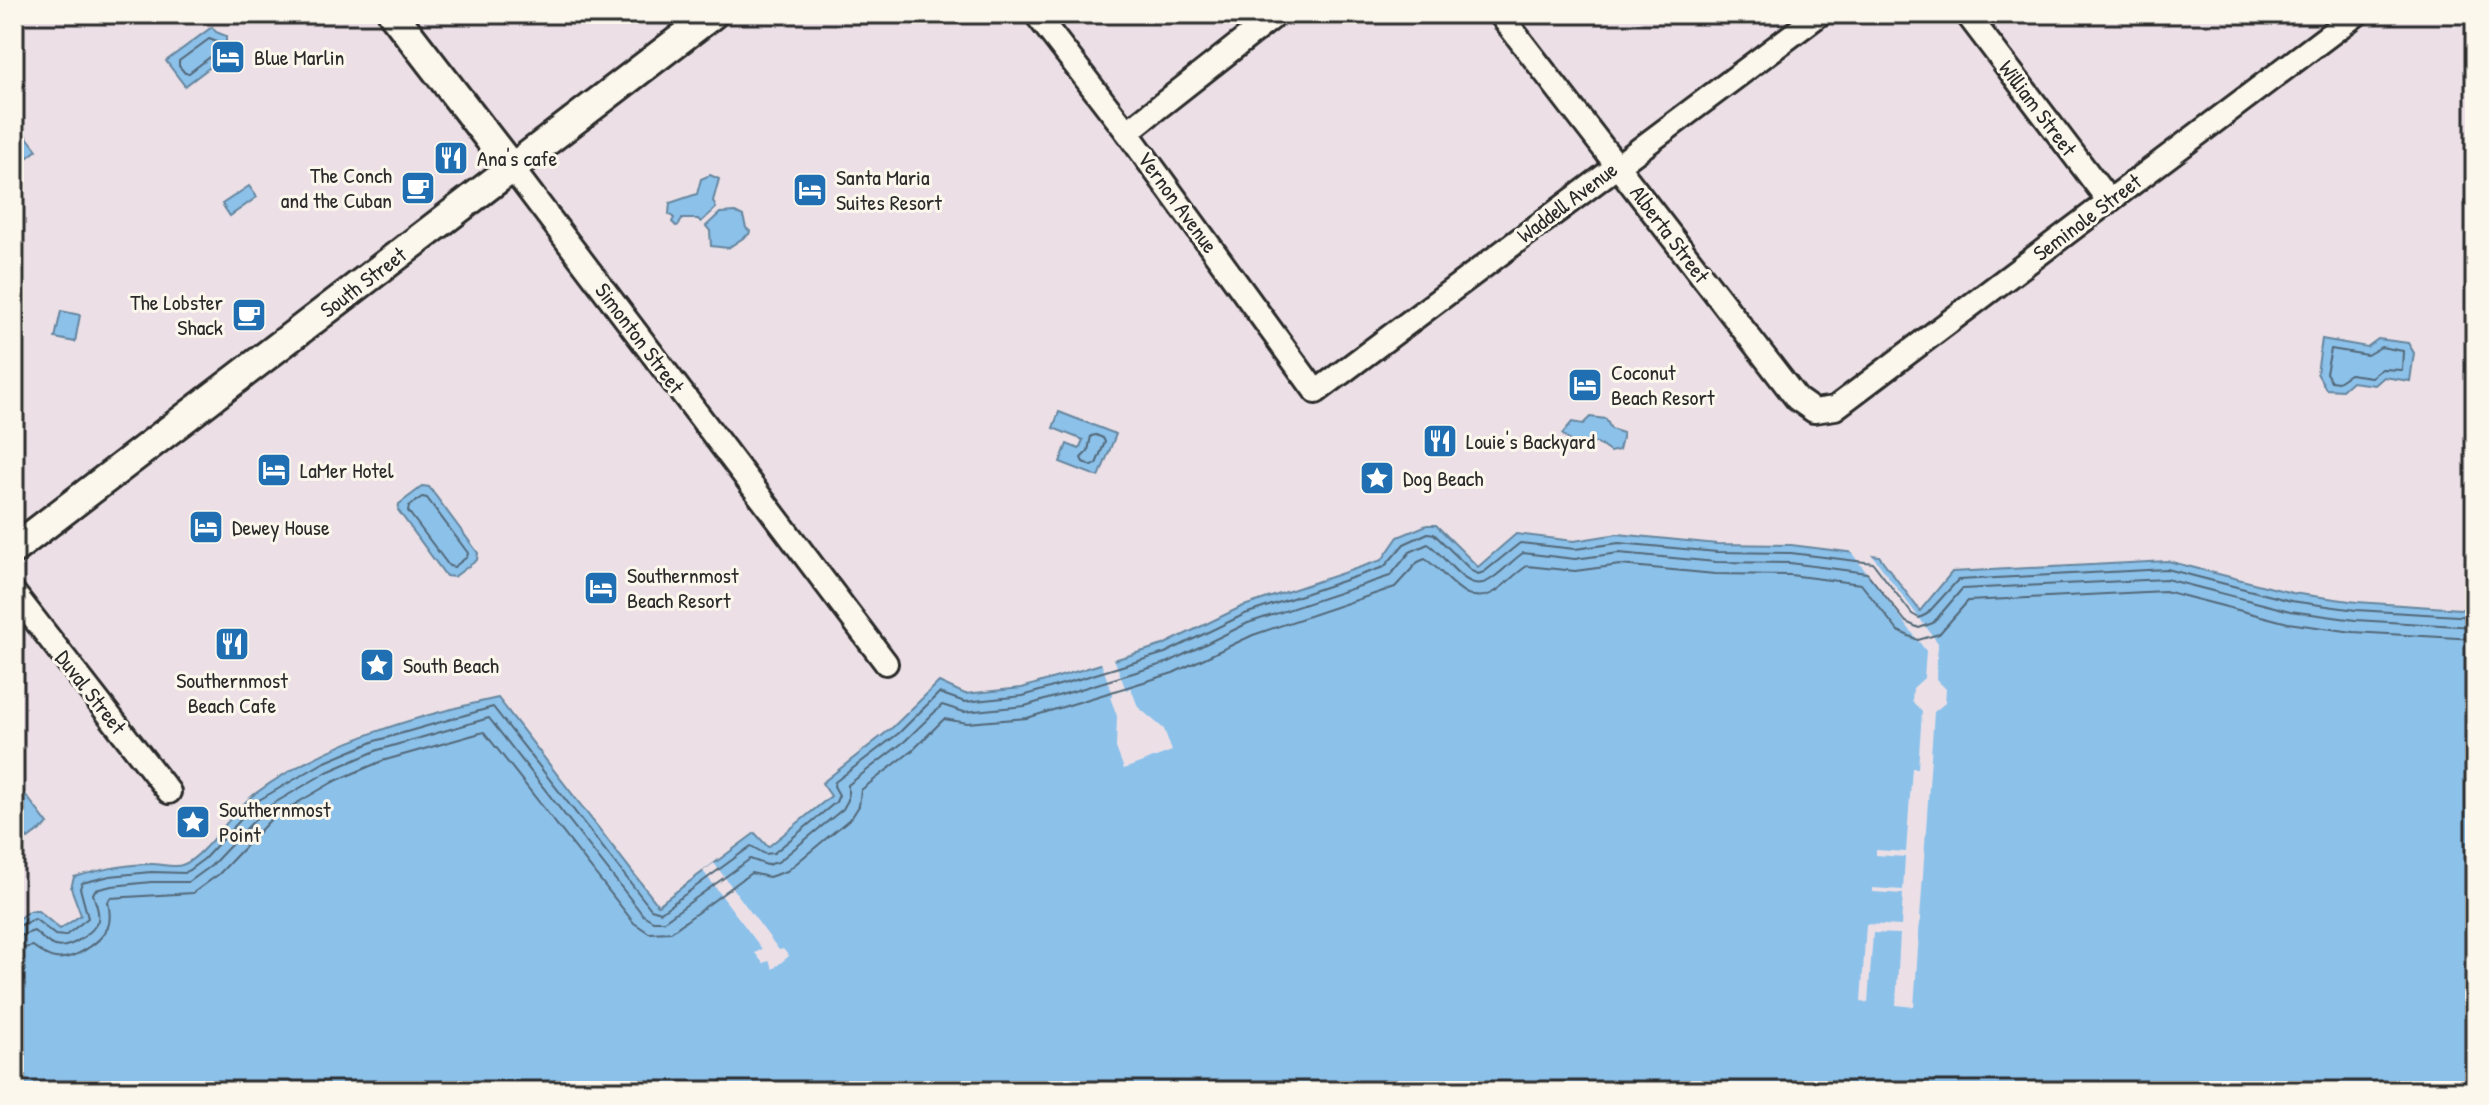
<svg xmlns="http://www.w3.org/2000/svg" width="2489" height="1105" font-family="'Patrick Hand',sans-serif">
  <rect width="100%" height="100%" fill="#ece0e6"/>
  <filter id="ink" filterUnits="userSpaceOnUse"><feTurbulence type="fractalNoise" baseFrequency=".0125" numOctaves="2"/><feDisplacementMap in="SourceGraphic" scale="16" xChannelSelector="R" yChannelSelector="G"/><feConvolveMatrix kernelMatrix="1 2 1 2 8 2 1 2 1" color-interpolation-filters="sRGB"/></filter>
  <g filter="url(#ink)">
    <g fill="#8cc1ea" stroke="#65859e" stroke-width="2">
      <polygon points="212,27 216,32 226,36 226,46 230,52 185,86 166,61"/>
      <polygon points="16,123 37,150 14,168 14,125"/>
      <polygon points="710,175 719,179 713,201 716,208 701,222 698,219 682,219 679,225 676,226 672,222 674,218 669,214 670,203 697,194 701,179"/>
      <polygon points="249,186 257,197 230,216 222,204"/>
      <polygon points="735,212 743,216 746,228 750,231 749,234 728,248 711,246 710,231 706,226 720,213"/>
      <polygon points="61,311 80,315 75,342 55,338"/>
      <polygon points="2322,339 2367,347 2378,339 2408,343 2414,353 2410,381 2384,377 2375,385 2351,382 2342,390 2326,389 2317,373"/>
      <polygon points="1059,412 1116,434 1099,477 1060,462 1067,444 1079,449 1083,440 1053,428"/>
      <polygon points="1590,417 1606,419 1611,429 1623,433 1619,450 1610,452 1597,443 1588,442 1581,447 1573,444 1562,434 1572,422 1583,424"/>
      <polygon points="423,486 429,487 478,553 477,560 454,577 446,576 398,510 399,504"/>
      <path d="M1427,525H1436L1478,567L1516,534L1574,541L1618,534L1717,544L1791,545L1879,556L1920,611L1952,572L2168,561L2292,593L2357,602L2475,610V1091H14V922L29,911H38L60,929L81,915L71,888L74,877C100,870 125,864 152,864C161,864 174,868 182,865C204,858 234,808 256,793C326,742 415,716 498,698L658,905L755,833L768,847L831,796L822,783L893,727L939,682L965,694L1022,688L1163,645L1241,607L1382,560L1398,537Z"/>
      <polygon points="15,781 48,824 28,839 14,820"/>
    </g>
    <g fill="#ece0e6">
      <polygon points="1848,548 1869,551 1938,643 1936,679 1946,689 1945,703 1934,712 1914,1007 1896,1005 1900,934 1873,933 1868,1003 1861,1002 1866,924 1901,926 1903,894 1873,892 1873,888 1903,890 1905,857 1876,855 1876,850 1906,852 1912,768 1918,768 1922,712 1912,701 1913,688 1924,678 1926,651"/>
      <polygon points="1113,656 1126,690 1131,688 1138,707 1164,729 1172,751 1124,769 1116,748 1117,716 1110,697 1113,695 1100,660"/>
      <polygon points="714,863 779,950 783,949 789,956 773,969 769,961 763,963 755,953 762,949 703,871"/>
    </g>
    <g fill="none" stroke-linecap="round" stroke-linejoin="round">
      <g stroke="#526777" stroke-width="2">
        <polygon points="209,39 217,42 218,51 189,73 185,73 179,66 179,61"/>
        <polygon points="2381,347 2403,351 2402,370 2382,369 2371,377 2350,374 2338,382 2331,381 2326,373 2331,349 2367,355"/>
        <polygon points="1096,435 1103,438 1105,442 1096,464 1092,466 1083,462 1081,458 1088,451 1091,436"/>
        <polygon points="422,497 427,498 468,553 467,557 454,567 449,566 408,511 409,506"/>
        <polyline points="14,928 35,919 55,935 65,936 88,918 80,888 82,883 110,876 151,872 185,873 204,859 259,800 323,763 375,741 493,707 651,909 661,912 751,846 765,854 774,853 836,802 839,795 834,786 835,782 899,733 939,693 965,702 1023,696 1165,653 1245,614 1384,567 1404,544 1428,533 1434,534 1472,571 1478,574 1484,572 1520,543 1575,549 1619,543 1717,552 1791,553 1873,563 1912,614 1919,618 1927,614 1958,580 2167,569 2291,601 2356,610 2475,617"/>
        <path d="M14,938L34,931C40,936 47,944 55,946C69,950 94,933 98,920C100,911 95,902 93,894L95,890L112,886L151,882H189L211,866L266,808L327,772L378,750L489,718L643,915L653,921H664L750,859L767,865L778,862L843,809L848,800V785L905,741L942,705L964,712L1025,706L1169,662L1248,623L1390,576L1410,552L1428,544C1445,554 1465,594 1488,581C1501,574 1511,561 1523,553L1575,559L1619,553L1716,562L1790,563L1867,573L1906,622L1919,628L1933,623L1962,589L2166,579L2290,611L2355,620L2475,627"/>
        <path d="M14,950L33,946C40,951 46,957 55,958C73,961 101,943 108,927C111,919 110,911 108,902L110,898L193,893L219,874L273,817L333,782L382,761L484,732L634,923L649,933L671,932L751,873L769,877L787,871L852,817L859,806L861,790L913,750L944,719L967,723L1027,718L1173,673L1253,635L1395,587L1418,562L1425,559C1447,572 1465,611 1496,591C1507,583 1516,573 1527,566L1575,571L1620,565L1715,574L1790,575L1861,584L1898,631L1918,640L1939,634L1968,601L2165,591L2288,623L2353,632L2475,639"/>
      </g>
      <g stroke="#2b2b2b" stroke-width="28">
        <g id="minor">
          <polyline points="1036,14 1127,132 1316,392 1820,14"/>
          <polyline points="1500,14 1797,399 1814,411 1835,408 2357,14"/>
          <polyline points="1967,14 2109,201"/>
          <polyline points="1127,132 1277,14"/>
          <polyline points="511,167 886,663"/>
          <polyline points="14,593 169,792"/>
        </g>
      </g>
      <g stroke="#2b2b2b" stroke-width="34">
        <g id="tertiary">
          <polyline points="393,14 511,167"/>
          <polyline points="14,549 713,14"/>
        </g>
      </g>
      <use href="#minor" stroke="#fbf7ec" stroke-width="22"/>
      <use href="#tertiary" stroke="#fbf7ec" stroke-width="28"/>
    </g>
  </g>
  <defs>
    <g id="hotel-square" transform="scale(1.8)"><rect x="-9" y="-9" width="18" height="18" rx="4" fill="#1f6fb2" stroke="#fbf7ec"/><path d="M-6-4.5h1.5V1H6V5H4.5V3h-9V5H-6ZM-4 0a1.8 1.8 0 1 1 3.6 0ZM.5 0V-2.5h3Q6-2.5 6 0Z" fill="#fff"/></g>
    <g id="restaurant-square" transform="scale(1.8)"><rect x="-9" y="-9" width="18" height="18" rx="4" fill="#1f6fb2" stroke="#fbf7ec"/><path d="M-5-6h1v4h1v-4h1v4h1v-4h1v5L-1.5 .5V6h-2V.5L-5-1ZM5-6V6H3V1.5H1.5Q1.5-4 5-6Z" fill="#fff"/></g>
    <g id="cafe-square" transform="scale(1.8)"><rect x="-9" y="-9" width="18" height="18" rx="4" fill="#1f6fb2" stroke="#fbf7ec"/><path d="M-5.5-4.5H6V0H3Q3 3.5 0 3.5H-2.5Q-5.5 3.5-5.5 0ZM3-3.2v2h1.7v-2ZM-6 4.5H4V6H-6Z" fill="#fff"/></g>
    <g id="sight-square" transform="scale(1.8)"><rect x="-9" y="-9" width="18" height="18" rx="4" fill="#1f6fb2" stroke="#fbf7ec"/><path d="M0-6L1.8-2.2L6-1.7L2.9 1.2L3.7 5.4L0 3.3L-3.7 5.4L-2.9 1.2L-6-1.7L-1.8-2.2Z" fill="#fff"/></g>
  </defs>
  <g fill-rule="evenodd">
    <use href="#hotel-square" x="228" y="57"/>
    <use href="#restaurant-square" x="451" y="158"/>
    <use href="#cafe-square" x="418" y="188"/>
    <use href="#hotel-square" x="810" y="190"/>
    <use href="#cafe-square" x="249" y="315"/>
    <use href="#hotel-square" x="1585" y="385"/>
    <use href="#restaurant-square" x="1440" y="441"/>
    <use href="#hotel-square" x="274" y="470"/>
    <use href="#sight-square" x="1377" y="478"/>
    <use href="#hotel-square" x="206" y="527"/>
    <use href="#hotel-square" x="601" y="588"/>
    <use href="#restaurant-square" x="232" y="644"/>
    <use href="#sight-square" x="377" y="665"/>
    <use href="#sight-square" x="193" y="822"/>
  </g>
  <g text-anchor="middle" stroke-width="6" stroke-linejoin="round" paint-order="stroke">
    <g font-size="22" fill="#2b2b2b" stroke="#fbf7ec" text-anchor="start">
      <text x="254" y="65">Blue Marlin</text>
      <text x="477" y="166">Ana's cafe</text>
      <text x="392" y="183" text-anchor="end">The Conch<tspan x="392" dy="25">and the Cuban</tspan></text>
      <text x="836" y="185">Santa Maria<tspan x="836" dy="25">Suites Resort</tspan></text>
      <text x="223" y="310" text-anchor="end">The Lobster<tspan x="223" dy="25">Shack</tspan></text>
      <text x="1611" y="380">Coconut<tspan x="1611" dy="25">Beach Resort</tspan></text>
      <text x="1466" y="449">Louie's Backyard</text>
      <text x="300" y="478">LaMer Hotel</text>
      <text x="1403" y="486">Dog Beach</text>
      <text x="232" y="535">Dewey House</text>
      <text x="627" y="583">Southernmost<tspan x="627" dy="25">Beach Resort</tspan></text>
      <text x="403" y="673">South Beach</text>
      <text x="232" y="688" text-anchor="middle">Southernmost<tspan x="232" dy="25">Beach Cafe</tspan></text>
      <text x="219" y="817">Southernmost<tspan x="219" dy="25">Point</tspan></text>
    </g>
    <g font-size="22" fill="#2b2b2b" stroke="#fbf7ec">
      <text transform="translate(2038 108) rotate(53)" y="8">William Street</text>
      <text transform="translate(1178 202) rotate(54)" y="8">Vernon Avenue</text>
      <text transform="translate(1567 202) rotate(-37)" y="8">Waddell Avenue</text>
      <text transform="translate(2087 217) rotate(-37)" y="8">Seminole Street</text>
      <text transform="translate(1670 234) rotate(53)" y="8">Alberta Street</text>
      <text transform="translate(363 282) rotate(-37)" y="8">South Street</text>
      <text transform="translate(640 338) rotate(53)" y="8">Simonton Street</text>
      <text transform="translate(91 692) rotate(52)" y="8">Duval Street</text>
    </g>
  </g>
  <rect width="2489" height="1105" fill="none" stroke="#fbf7ec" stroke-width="48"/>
  <rect x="24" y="24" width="2441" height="1057" fill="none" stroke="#2b2b2b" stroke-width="3" filter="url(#ink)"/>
</svg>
